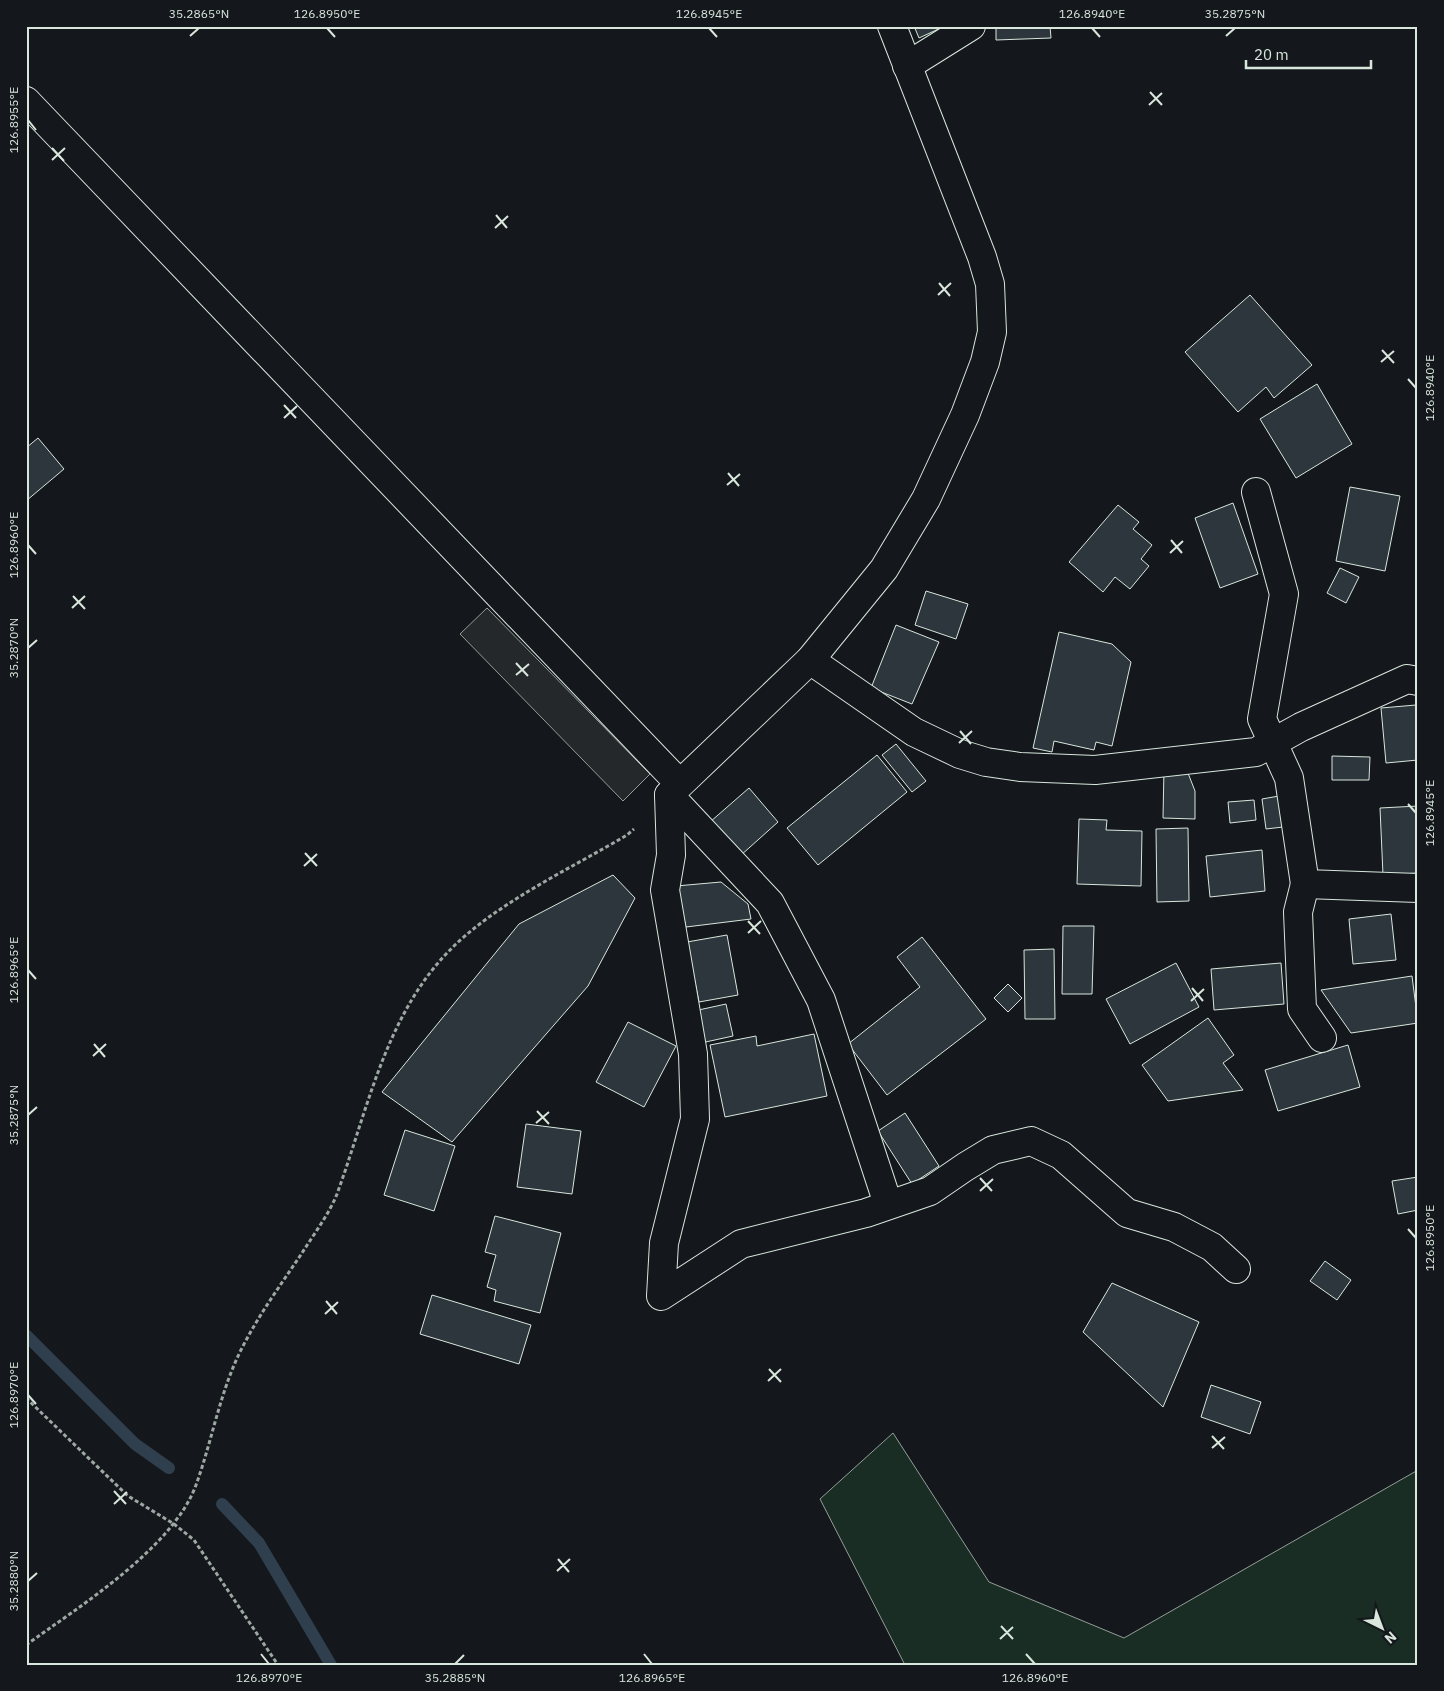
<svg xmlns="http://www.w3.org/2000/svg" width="1444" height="1691" font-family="'IBM Plex Sans',sans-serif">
  <rect width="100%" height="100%" fill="#14181c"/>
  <polygon fill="#1a2d24" stroke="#939e99" points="893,1433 989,1582 1124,1638 1418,1470 1418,1665 905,1665 820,1499"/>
  <polygon fill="#24282b" stroke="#939e99" points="487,608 650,774 623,801 460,634"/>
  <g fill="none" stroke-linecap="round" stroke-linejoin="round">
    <g stroke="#2f3f4d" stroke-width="12">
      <polyline points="26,1335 135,1444 169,1468"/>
      <polyline points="222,1504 259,1543 331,1665"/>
    </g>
  </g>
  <g fill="#2c363c" stroke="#d8e6dc">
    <polygon points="914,26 945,26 919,38"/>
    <polygon points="996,26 1050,26 1051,38 996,40"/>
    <polygon points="1250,295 1312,365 1274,398 1266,387 1238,412 1185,352"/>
    <polygon points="1317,384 1352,444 1296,478 1260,419"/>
    <polygon points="38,438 64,469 26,501 26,448"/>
    <polygon points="1350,487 1400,496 1385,571 1336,561"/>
    <polygon points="1233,503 1258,574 1220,588 1195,518"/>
    <polygon points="1118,505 1139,522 1133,529 1152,545 1141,559 1149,566 1130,589 1115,577 1103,592 1069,562"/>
    <polygon points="1340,568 1359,577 1346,603 1327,593"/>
    <polygon points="926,591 968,604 956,639 915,625"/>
    <polygon points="896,625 939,642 912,704 871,688"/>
    <polygon points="1059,632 1112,644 1131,662 1112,746 1096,742 1094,750 1054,741 1052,752 1033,748"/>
    <polygon points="1416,705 1418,760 1386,763 1381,708"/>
    <polygon points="896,744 926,781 912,792 882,755"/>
    <polygon points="877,755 907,792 818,865 787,828"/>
    <polygon points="1332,756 1370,757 1369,780 1332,780"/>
    <polygon points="1164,768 1186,768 1195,791 1195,819 1163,818"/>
    <polygon points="749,788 778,822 740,856 710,822"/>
    <polygon points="1279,796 1283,827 1266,829 1262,799"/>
    <polygon points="1254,800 1256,820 1230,823 1228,802"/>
    <polygon points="1418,806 1418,873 1383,875 1380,808"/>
    <polygon points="1079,819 1107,820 1106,830 1142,831 1141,886 1077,884"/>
    <polygon points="1188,828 1189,901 1157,902 1156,829"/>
    <polygon points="1262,850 1265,891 1210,897 1206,856"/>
    <polygon points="613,875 635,898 588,986 452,1142 382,1092 519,924"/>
    <polygon points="721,882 748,904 751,919 686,927 676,886"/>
    <polygon points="1391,914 1396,960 1353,964 1349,919"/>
    <polygon points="1063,926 1094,926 1092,994 1062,994"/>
    <polygon points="727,935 738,995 699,1002 687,942"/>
    <polygon points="922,937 986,1019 887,1095 848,1044 920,987 897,957"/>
    <polygon points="1054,949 1055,1019 1025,1019 1024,950"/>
    <polygon points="1176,963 1199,1007 1130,1044 1106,999"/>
    <polygon points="1281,963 1284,1004 1214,1010 1211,969"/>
    <polygon points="1412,976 1418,1023 1351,1033 1321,990"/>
    <polygon points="1008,984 1022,998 1008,1012 994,998"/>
    <polygon points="726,1004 733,1036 701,1043 694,1011"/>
    <polygon points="1208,1018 1234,1055 1223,1063 1243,1090 1168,1101 1142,1065"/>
    <polygon points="628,1022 676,1046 644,1107 596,1082"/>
    <polygon points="814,1034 827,1096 725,1117 710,1045 756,1036 757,1046"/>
    <polygon points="1348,1045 1360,1087 1278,1111 1265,1070"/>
    <polygon points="905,1113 939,1166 912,1184 878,1131"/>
    <polygon points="526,1124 581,1131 572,1194 517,1187"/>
    <polygon points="405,1130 455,1146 434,1211 384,1195"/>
    <polygon points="1418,1177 1418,1210 1398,1214 1392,1181"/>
    <polygon points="495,1216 561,1233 540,1313 494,1301 496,1290 487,1287 496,1255 485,1252"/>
    <polygon points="1325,1261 1351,1280 1337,1300 1310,1281"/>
    <polygon points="1112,1283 1199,1322 1163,1407 1083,1332"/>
    <polygon points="432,1295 531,1325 519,1364 420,1334"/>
    <polygon points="1211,1385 1261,1402 1250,1434 1201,1417"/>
  </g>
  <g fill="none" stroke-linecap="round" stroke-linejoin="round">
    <g stroke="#d8e6dc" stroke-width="30">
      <g id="minor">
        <polyline points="907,66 971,26"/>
        <polyline points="26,101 680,784 810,660 884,569 926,499 965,415 985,362 992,332 990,284 982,257 892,26"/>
        <polyline points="1256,492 1284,594 1262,719 1289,778 1305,884 1418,888"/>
        <polyline points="810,660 914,732 960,754 986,762 1020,767 1095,770 1256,752 1301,727 1407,679 1418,681"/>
        <polyline points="669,795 671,855 665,890 693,1054 695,1119 664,1243 661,1296 741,1244 866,1213 930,1191 965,1167 993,1150 1031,1141 1061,1155 1127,1213 1174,1227 1212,1247 1236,1269"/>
        <polyline points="669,795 770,903 821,1000 888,1204"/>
        <polyline points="1305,884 1298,912 1302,1009 1322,1038"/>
      </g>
    </g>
    <g stroke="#9da8a2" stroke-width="3" stroke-dasharray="4 2.5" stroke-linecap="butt">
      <polyline points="26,1398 128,1496 174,1524 194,1540 278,1665"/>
      <path d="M26,1645C80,1606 173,1548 196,1485C213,1438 220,1390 243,1346C260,1313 282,1283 302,1253C314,1234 329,1214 337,1194C367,1112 385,1017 448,952C494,904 570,869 627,835L634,829"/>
    </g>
    <use href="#minor" stroke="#14181c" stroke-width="28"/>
  </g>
  <path fill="none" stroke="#d8e6dc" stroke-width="2" d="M327,28L335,37M709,28L717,37M1092,28L1100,37M190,36L199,28M1226,36L1235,28M1150,92L1162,105M1149,105L1162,93M28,120L36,130M52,148L64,161M52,160L65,148M496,215L507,228M495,228L508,216M939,283L950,296M938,295L951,283M1382,350L1394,363M1381,362L1394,351M1408,379L1416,388M284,405L296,418M284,418L297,406M728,473L739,486M727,485L740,474M1171,540L1182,553M28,545L36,554M1170,553L1183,541M73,596L85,609M72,608L85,596M28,648L37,640M516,663L528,676M516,675L529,664M960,731L971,744M959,743L972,731M1408,804L1416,813M305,853L317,866M304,866L317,854M748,921L760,934M748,933L761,921M28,970L36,979M1192,988L1203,1001M1191,1001L1204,989M94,1044L105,1057M93,1056L106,1044M537,1111L549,1124M28,1115L37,1107M536,1123L549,1112M980,1178L992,1191M980,1191L993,1179M1408,1229L1416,1238M326,1301L337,1314M325,1314L338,1302M769,1369L781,1382M768,1381L781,1369M28,1395L36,1404M1212,1436L1224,1449M1212,1448L1225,1437M114,1491L126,1504M114,1504L127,1492M558,1559L569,1572M557,1571L570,1559M28,1581L37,1573M1001,1626L1013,1639M1000,1639L1013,1627M261,1654L269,1664M644,1654L652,1664M1026,1654L1035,1664M455,1664L464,1655"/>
  <rect width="1444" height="1691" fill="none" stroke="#14181c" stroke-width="55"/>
  <g transform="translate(1382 1628) rotate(138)" stroke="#14181c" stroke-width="4" paint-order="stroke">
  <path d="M0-4L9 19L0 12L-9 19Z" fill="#d8e6dc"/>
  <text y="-8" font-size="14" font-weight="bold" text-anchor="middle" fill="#d8e6dc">N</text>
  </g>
  <path d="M1246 60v8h125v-8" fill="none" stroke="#d8e6dc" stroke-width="2.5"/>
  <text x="1254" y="60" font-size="15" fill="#d8e6dc" stroke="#14181c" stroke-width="4" paint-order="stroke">20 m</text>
  <rect x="28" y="28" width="1388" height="1636" fill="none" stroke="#d8e6dc" stroke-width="2"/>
  <g font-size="12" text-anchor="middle" fill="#d8e6dc">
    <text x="199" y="18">35.2865°N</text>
    <text x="327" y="18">126.8950°E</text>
    <text x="709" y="18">126.8945°E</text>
    <text x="1092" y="18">126.8940°E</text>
    <text x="1235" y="18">35.2875°N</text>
    <text transform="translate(14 120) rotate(-90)" y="4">126.8955°E</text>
    <text transform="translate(1430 388) rotate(-90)" y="4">126.8940°E</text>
    <text transform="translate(14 545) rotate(-90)" y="4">126.8960°E</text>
    <text transform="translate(14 648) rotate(-90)" y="4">35.2870°N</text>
    <text transform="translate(1430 813) rotate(-90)" y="4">126.8945°E</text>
    <text transform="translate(14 970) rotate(-90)" y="4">126.8965°E</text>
    <text transform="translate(14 1115) rotate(-90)" y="4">35.2875°N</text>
    <text transform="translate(1430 1238) rotate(-90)" y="4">126.8950°E</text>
    <text transform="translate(14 1395) rotate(-90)" y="4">126.8970°E</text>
    <text transform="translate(14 1581) rotate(-90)" y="4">35.2880°N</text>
    <text x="269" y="1682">126.8970°E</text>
    <text x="455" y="1682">35.2885°N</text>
    <text x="652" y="1682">126.8965°E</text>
    <text x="1035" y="1682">126.8960°E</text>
  </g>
</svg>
